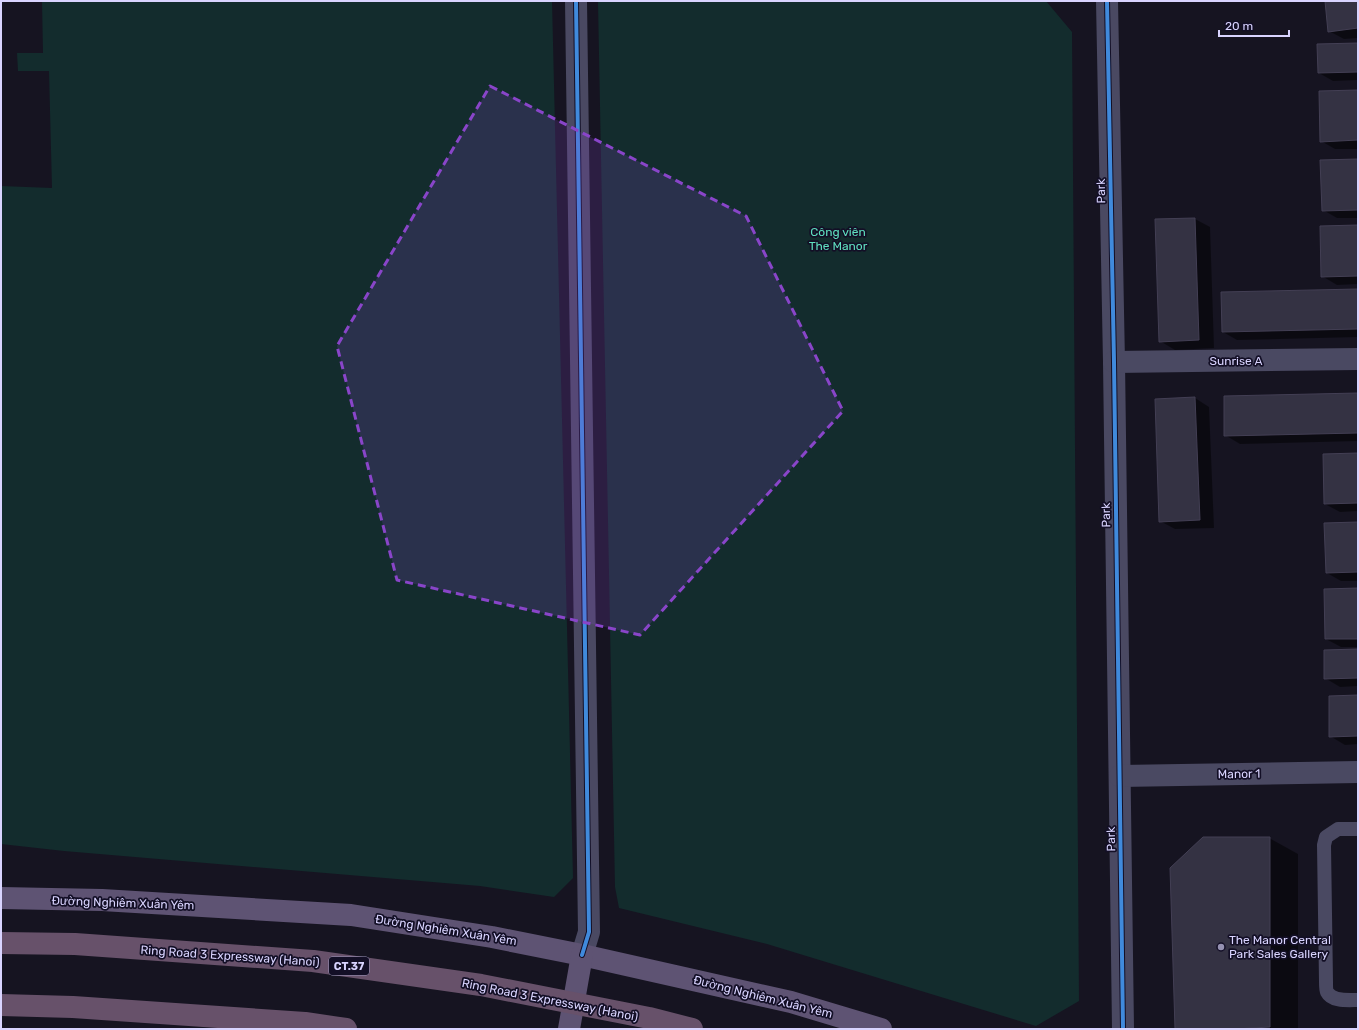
<svg xmlns="http://www.w3.org/2000/svg" width="1359" height="1030" font-family="Rubik,sans-serif">
  <rect width="100%" height="100%" fill="#161421"/>
  <g fill="#132c2d">
    <polygon points="42,1 552,1 573,878 554,897 480,886 64,851 1,844 1,186 52,188 49,71 18,71 17,53 43,53"/>
    <polygon points="599,1 1046,1 1072,32 1079,1001 1036,1026 767,944 619,908 615,887 598,2"/>
  </g>
  <g fill="#0007">
    <polygon points="1326,1 1358,1 1358,38 1344,39 1329,31"/>
    <polygon points="1358,44 1358,80 1333,81 1319,73"/>
    <polygon points="1358,91 1358,149 1335,149 1321,141"/>
    <polygon points="1358,160 1358,218 1337,218 1323,210"/>
    <polygon points="1195,219 1210,227 1214,348 1175,350 1160,341 1156,220"/>
    <polygon points="1358,226 1358,284 1337,285 1322,276"/>
    <polygon points="1358,290 1358,337 1237,340 1223,332"/>
    <polygon points="1358,394 1358,441 1240,444 1225,435"/>
    <polygon points="1195,398 1209,407 1214,528 1175,529 1160,521"/>
    <polygon points="1358,454 1358,511 1340,512 1325,504"/>
    <polygon points="1358,523 1358,581 1341,581 1327,573"/>
    <polygon points="1358,589 1358,647 1341,647 1326,639"/>
    <polygon points="1358,650 1358,686 1340,687 1325,678"/>
    <polygon points="1358,696 1358,744 1345,745 1330,736"/>
    <polygon points="1269,838 1298,854 1298,1029 1176,1029"/>
  </g>
  <g fill="#343243" stroke="#433f54">
    <polygon points="1325,1 1358,1 1358,28 1328,32"/>
    <polygon points="1358,43 1358,72 1318,73 1317,44"/>
    <polygon points="1358,90 1358,140 1320,142 1319,91"/>
    <polygon points="1358,159 1358,210 1322,211 1320,160"/>
    <polygon points="1195,218 1199,340 1159,342 1155,219"/>
    <polygon points="1358,225 1358,276 1321,277 1320,226"/>
    <polygon points="1358,289 1358,329 1222,332 1221,292"/>
    <polygon points="1358,393 1358,433 1224,436 1224,396"/>
    <polygon points="1195,397 1200,520 1159,522 1155,399"/>
    <polygon points="1358,453 1358,503 1324,504 1323,454"/>
    <polygon points="1358,522 1358,572 1326,573 1324,523"/>
    <polygon points="1358,588 1358,639 1325,639 1324,589"/>
    <polygon points="1358,649 1358,678 1324,679 1324,650"/>
    <polygon points="1358,695 1358,736 1329,737 1329,696"/>
    <polygon points="1203,837 1270,837 1270,1027 1235,1029 1175,1029 1170,868"/>
  </g>
  <g fill="none" stroke-linecap="round" stroke-linejoin="round">
    <path stroke="#4a4962" stroke-width="14" d="M1358,829H1338L1326,837L1324,845L1326,982C1326,985 1326,990 1327,992C1332,1002 1349,1000 1358,1000"/>
    <g stroke="#4a4962" stroke-width="22">
      <polyline points="576,1 589,932 582,955"/>
      <polyline points="1107,1 1114,362 1123,1029"/>
      <polyline points="1114,362 1358,359"/>
      <polyline points="1120,776 1358,772"/>
    </g>
    <g stroke="#5e5373" stroke-width="22">
      <polyline points="1,898 102,900 351,915 492,937 582,955 791,1002 881,1029"/>
      <polyline points="569,1029 582,955"/>
    </g>
    <polyline stroke="#67516a" stroke-width="22" points="1,1005 73,1007 305,1023 346,1029"/>
    <polyline stroke="#67516a" stroke-width="22" points="1,943 75,944 313,961 481,985 649,1018 692,1029"/>
    <g stroke="#130f26" stroke-width="6">
      <g id="cycleway">
        <polyline points="576,1 589,932 582,955"/>
        <polyline points="1107,1 1114,362 1123,1029"/>
      </g>
    </g>
    <use href="#cycleway" stroke="#408adc" stroke-width="4"/>
  </g>
  <path fill="#8945c9" fill-opacity="0.2" stroke="#8945c9" stroke-width="3" stroke-dasharray="8 5" stroke-linejoin="round" d="M490,86L746,216L843,411L640,635L397,580L337,346Z"/>
  <circle fill="#9591b1" stroke="#130f26" stroke-width="1.5" cx="1221" cy="947" r="4"/>
  <g text-anchor="middle" stroke-width="3.5" stroke-linejoin="round" paint-order="stroke">
    <rect fill="#130f26" stroke="#9e99be" stroke-width="1" x="329" y="957" width="40" height="18" rx="3"/>
    <g font-size="11" font-weight="bold" fill="#d9d4ff">
      <text x="349" y="970">CT.37</text>
    </g>
    <g font-size="12" fill="#d9d4ff" stroke="#130f26">
      <text transform="translate(1101 191) rotate(-91)" y="4">Park</text>
      <text x="1236" y="365">Sunrise A</text>
      <text transform="translate(1106 515) rotate(-91)" y="4">Park</text>
      <text transform="translate(1239 774) rotate(-1)" y="4">Manor 1</text>
      <text transform="translate(1111 839) rotate(-91)" y="4">Park</text>
      <text transform="translate(123 903) rotate(2)" y="4">Đường Nghiêm Xuân Yêm</text>
      <text transform="translate(446 930) rotate(9)" y="4">Đường Nghiêm Xuân Yêm</text>
      <text transform="translate(230 956) rotate(4)" y="4">Ring Road 3 Expressway (Hanoi)</text>
      <text transform="translate(763 997) rotate(14)" y="4">Đường Nghiêm Xuân Yêm</text>
      <text transform="translate(550 1000) rotate(11)" y="4">Ring Road 3 Expressway (Hanoi)</text>
    </g>
    <g font-size="12" fill="#5fe0c0" stroke="#130f26">
      <text x="838" y="236">Công viên<tspan x="838" dy="14">The Manor</tspan></text>
    </g>
    <g font-size="12" fill="#d9d4ff" stroke="#130f26" text-anchor="start">
      <text x="1229" y="944">The Manor Central<tspan x="1229" dy="14">Park Sales Gallery</tspan></text>
    </g>
  </g>
  <rect width="1359" height="1030" fill="none" stroke="#d9d4ff" stroke-width="4"/>
  <path d="M1219 30v6h70v-6" fill="none" stroke="#d9d4ff" stroke-width="2"/>
  <text x="1225" y="30" font-size="12" fill="#d9d4ff" stroke="#130f26" stroke-width="3" paint-order="stroke">20 m</text>
</svg>
